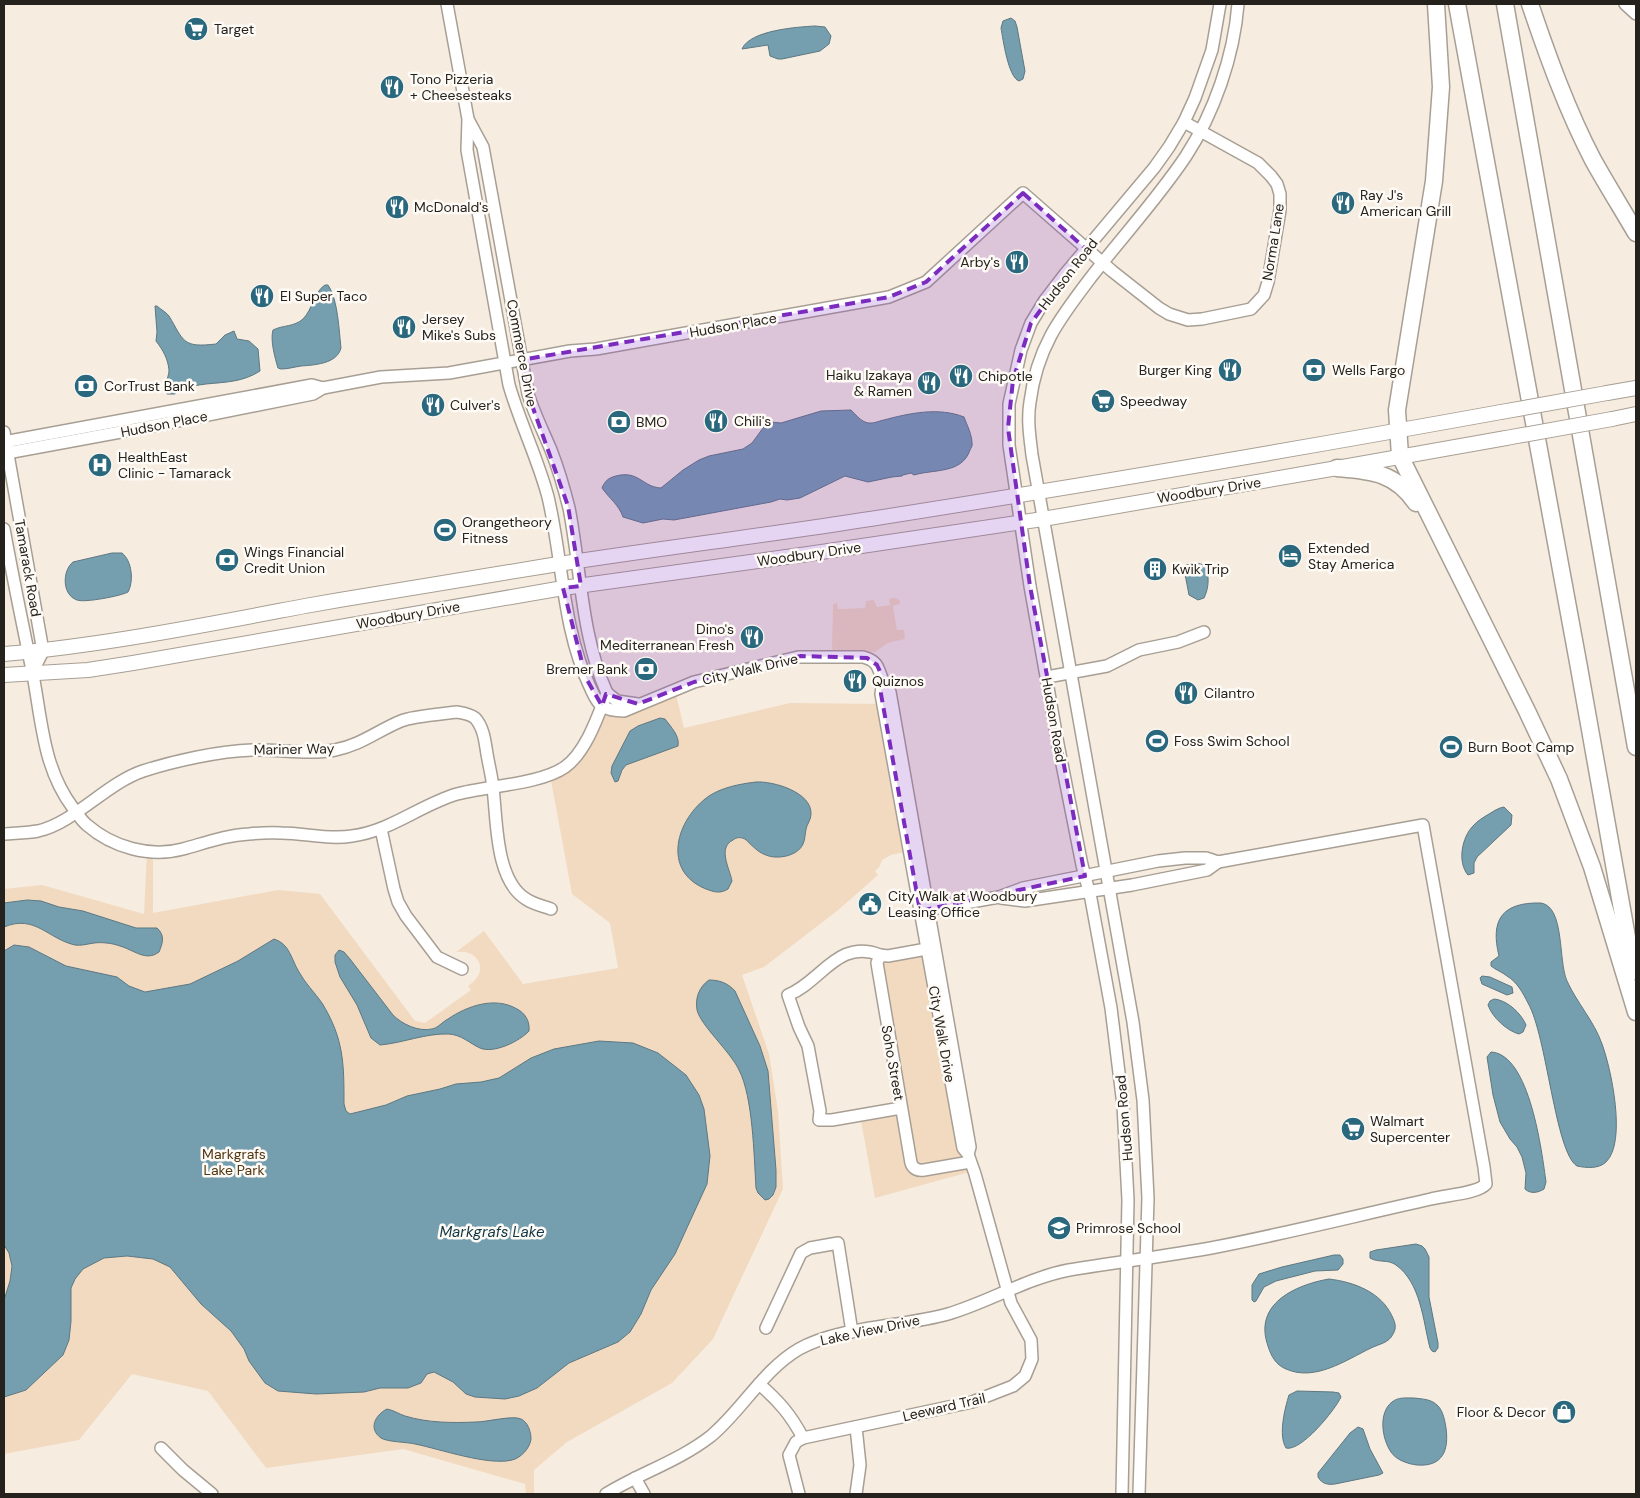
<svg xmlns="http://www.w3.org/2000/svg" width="1640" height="1498" font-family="'DM Sans',sans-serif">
  <rect width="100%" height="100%" fill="#f6ece0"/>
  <g fill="#f2dac0">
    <polygon points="891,598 896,598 900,601 900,604 893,606 897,630 904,630 905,639 888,643 875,652 833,651 832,648 833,604 837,603 838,609 865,608 866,601 874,600 877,607 890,605 889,600"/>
    <path d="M675,690L684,728L790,703L883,704L909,851L891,855L882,860L880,866L875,871L878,875L837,911L764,967L742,975L769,1054L778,1111L783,1189L713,1339L672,1383L567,1442L534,1470V1494H526L525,1484L403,1449L266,1468L208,1391L132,1374L79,1440L4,1454V889L42,885L144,914L147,852L153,853V913L278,890L320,894L415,1021L425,1023L471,990L468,986C490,972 480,949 456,952L484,931L523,984L618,968L610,923L572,894L550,775L564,768L602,706L614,711Z"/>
    <polygon points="927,949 973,1171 875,1198 860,1115 901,1108 877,962"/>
  </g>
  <g fill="#759eae" stroke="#5d7882">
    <path d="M1011,18L1015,21L1017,27L1025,71L1023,79L1019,81C1008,77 1003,39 1001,28L1003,21Z"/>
    <path d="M815,26L825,27L831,36L829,44L820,51L782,59H778L770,56L768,45L742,49C750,30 798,27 815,26Z"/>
    <path d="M325,285H328C338,299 339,331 341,348C337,364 314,365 301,366C294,367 288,369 281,369L278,368C275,358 270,340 273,330C283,325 294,327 303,319C313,309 313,293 325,285Z"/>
    <path d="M155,306H157C161,310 165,311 169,316C184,341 182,348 216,344L225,335L234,331L237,339L249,341L258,349L260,371C243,382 226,382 206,384C197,385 191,387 182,386L175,394H167C162,385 169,379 169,370C168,359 163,350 156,341L157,332Z"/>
    <path d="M851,410C855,414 860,420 865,422C872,425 878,421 884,420C910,413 939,407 964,417C967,425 972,435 972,443C973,445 971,448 970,450C962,474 934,469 914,475L911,473L903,475L902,476L892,477L868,482L845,476L800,498L787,500L780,499L771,502L674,520L663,519L643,523L623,517C619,505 609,498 602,488C605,481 608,478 616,476C639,470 642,487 661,488L683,470L699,460L709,456L743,449L752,443L766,424L771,422L781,423L821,411Z"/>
    <path d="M112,553H122C132,561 134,581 128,592C121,596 84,603 77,600C62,595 62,571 73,562Z"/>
    <path d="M1197,563L1204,565C1210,574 1209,588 1204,598L1198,600L1189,595L1185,574L1186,565Z"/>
    <path d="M660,718L665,719C671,727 680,736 678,746L626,765L622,770L618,781L615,782L611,773L612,766L630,731L638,726Z"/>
    <path d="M756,782C773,781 812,792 811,814C811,820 807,824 806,829C805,834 805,840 803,844C798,856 777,860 766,855C757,852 752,845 745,839C740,837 737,837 733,840C717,848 730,869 732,881L728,889C720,894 714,892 706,889C661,871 676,819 709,796C723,787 740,784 756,782Z"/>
    <path d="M1504,807L1512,815L1511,825L1477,857L1474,863V873L1468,875C1457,862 1462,837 1473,826C1477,821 1484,817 1489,814C1494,811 1498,808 1504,807Z"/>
    <path d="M27,900L41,901L59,907L83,911L136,928H157C165,935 163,943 159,952C146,962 134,950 120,946C112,943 102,942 94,943C87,944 81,946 75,945C48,939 35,914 4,927V903Z"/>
    <path d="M1541,903C1565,907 1558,961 1567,981C1577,1003 1594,1021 1602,1044C1611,1068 1627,1142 1606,1162C1599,1169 1586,1168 1577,1166C1555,1152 1547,1036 1528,1003C1523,993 1517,982 1507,976C1502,972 1496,970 1491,966V962L1499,956C1490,920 1502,902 1541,903Z"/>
    <path d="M274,939C290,944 291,959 299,972C305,983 315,993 322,1003C344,1039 344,1064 344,1104L346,1111L350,1114L386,1105L407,1096L440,1089L456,1084L481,1082L499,1078L531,1058L554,1049L599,1041L633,1043L658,1053L686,1075L699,1095L704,1109L710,1156L707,1184L675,1254L651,1290L641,1314L630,1332L618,1342L569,1363L537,1388L519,1396L505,1399L475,1397L466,1394L453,1382L434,1372L427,1374L421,1383L408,1388H380L364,1392L316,1394L278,1391L265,1383L249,1361L244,1349L231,1331L201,1304L170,1267L153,1259L127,1256L104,1258L83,1269L75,1279L71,1288V1321L69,1340L63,1355L26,1390L4,1397V1300L10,1281L12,1266L9,1253L4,1245V951L14,945L29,947L66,966L117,977L129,986L145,992L190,984L238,961Z"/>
    <path d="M339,950L344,952L350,959L393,1015C402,1024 418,1032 432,1029C438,1028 442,1022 448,1019C467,1006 495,996 517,1009C525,1013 530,1021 529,1031C520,1041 494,1054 480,1048C469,1043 462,1035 449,1034C426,1033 403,1043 380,1045L371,1038L357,1005L340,977L335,962V955Z"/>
    <polygon points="1482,976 1490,977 1512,987 1513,993 1507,995 1482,984 1480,978"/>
    <path d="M709,980C719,980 728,983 735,991L760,1046L768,1071L776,1170V1187L773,1195L769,1199L765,1200L758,1193L756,1188C754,1156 753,1097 739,1070C730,1051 701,1026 697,1010C695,998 699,987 709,980Z"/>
    <path d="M1494,999C1507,1000 1521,1013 1526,1025L1523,1032L1519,1034C1507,1031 1492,1017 1488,1005L1490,1001Z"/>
    <path d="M1491,1052C1530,1054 1542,1153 1546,1182L1544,1189C1538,1193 1530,1194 1525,1189L1526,1173L1522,1157L1517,1147L1510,1139L1500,1122L1493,1095L1487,1057Z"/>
    <path d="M1416,1244L1422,1246L1425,1249L1429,1257V1297L1438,1343V1348L1435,1352L1432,1351L1430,1348C1423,1321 1421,1283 1396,1265C1388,1259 1378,1263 1370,1258V1252L1376,1250Z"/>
    <polygon points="1334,1255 1340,1255 1343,1259 1343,1264 1338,1270 1315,1271 1276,1281 1264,1287 1256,1301 1254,1302 1252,1300 1252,1285 1259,1274 1282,1267"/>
    <path d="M1329,1279C1354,1282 1381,1292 1392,1316C1395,1322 1397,1328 1393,1334C1389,1343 1379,1344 1371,1348C1346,1360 1315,1382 1286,1369C1276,1365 1271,1356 1268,1346C1253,1304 1295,1285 1329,1279Z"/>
    <path d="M1297,1391L1333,1392L1339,1393L1341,1397C1335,1410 1301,1452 1286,1448C1278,1435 1285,1408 1289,1395Z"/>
    <path d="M1414,1398C1422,1399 1432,1399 1438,1406C1443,1411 1445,1421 1446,1428C1449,1450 1443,1467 1417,1465C1408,1464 1396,1460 1391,1452C1382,1439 1378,1413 1392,1402C1398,1397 1406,1398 1414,1398Z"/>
    <path d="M387,1409C393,1410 399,1414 405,1416C428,1423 453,1423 476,1422C487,1422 513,1415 521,1419C528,1422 531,1432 531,1439C530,1448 521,1458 512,1460C488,1466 440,1449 415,1444C407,1442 387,1442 381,1438C368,1429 375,1415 387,1409Z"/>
    <path d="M1358,1427L1363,1429L1370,1449L1383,1473L1379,1475L1335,1484C1328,1485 1322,1484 1318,1477V1473L1350,1433Z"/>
  </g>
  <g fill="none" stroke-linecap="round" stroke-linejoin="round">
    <g stroke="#a89f94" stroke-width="14">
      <g id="minor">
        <path d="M447,4L468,119L467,150L509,385C520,423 538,459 548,497C563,560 562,628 590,687C593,693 596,702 602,706C608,710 617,711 624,711L694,682L798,657H863C879,661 878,669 883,681C885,685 888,689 890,692L970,1147L968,1154"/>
        <polyline points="1625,4 1636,14"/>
        <polyline points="4,432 43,651 32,673"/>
        <polyline points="4,442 312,385 323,388"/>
        <polyline points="4,452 7,453 153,426 313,394 323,388 381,377 449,373 570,351 596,349 889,297 926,282 1023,193 1112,271 1159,308 1169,314 1188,320 1202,319 1251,309 1264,295 1268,282 1280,210 1280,194 1277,184 1271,176 1258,163 1184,122"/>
        <path d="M4,529C13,578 23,627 33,675C42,722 43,768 73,808C77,813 81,820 87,825C112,847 150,858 183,849C205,843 226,835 249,834C259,833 270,832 281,833C305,833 328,840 352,836C391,831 420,805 457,794C487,786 541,784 565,767C586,752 598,716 607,693C581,636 581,569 569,508C564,488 558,468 551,450C543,431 534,413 528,394L483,147L469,121"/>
        <polyline points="1047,677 1107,666 1139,650 1178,642 1204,632"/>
        <polyline points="607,693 617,701 638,704"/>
        <polyline points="381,829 394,889 398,902 406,916 437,957 462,969"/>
        <path d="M4,834C15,833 27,833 38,831C74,823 107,783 143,771C174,761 219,751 252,750C279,749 308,755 335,750C361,745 377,731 401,721C413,716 442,714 457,712C463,713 470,714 475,718C484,728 485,742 487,754C489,766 492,777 493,788C497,820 495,880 526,899C533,904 543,906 551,909"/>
        <polyline points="1001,898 1025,901 1132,885 1207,870 1218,862"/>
        <path d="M932,948L888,956L880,955L877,963L911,1163C913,1169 918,1171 924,1170L970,1162"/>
        <path d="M880,955C838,938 821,982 788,995L799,1027L808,1046L820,1111L819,1120H832L901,1108"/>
        <polyline points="766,1328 801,1253 810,1248 838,1243 852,1332"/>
        <path d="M759,1384C778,1400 791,1415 803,1438"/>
        <polyline points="161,1448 183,1470 212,1494"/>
        <polyline points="635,1478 644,1494"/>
        <path d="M606,1494C640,1473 679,1461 711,1436C743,1409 763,1370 799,1349C840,1326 902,1327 948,1314C989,1302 1027,1278 1069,1270C1118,1262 1167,1256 1216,1247C1288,1233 1359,1215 1431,1199C1445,1195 1477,1194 1486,1184L1484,1167L1423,825L1218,862L1206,858H1185L1158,861L1023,888L999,897L920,911"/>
        <polyline points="799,1494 789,1455 796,1442 803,1438 972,1402 1013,1386 1025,1376 1032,1359 1031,1340 1011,1303 975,1174 968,1154 963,1148 881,694 883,681"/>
        <polyline points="856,1494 860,1465 856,1427"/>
        <polyline points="1122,1494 1128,1200 1123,1105 1111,1008 1091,899 1082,865 1058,744 1030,586 1009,445 1009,404 1021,350 1031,323 1045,300 1065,274 1154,168 1169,147 1184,122 1195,98 1212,50 1220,4"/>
        <path d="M1139,1494L1148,1198L1143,1100L1133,1022L1032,455C1030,438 1027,420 1030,402C1037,347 1060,318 1092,276C1123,236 1158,198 1186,156C1214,113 1234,56 1238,4"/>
      </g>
    </g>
    <g stroke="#a89f94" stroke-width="16">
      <g id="major">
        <polyline points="1607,393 1636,388"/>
        <polyline points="1612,419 1636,414"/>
        <path d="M4,654C105,645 205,625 305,606C385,592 465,579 546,566C653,549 762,536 870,519C1081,486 1291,450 1501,412"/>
        <polyline points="4,675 88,670 133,663 563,588 808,554 1043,519 1337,468 1506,438"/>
      </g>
    </g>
    <g stroke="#a89f94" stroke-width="19">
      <g id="highway">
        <polyline points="1436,4 1441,87 1434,181 1397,410 1400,456 1527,711 1559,779 1592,867 1636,1012"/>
        <polyline points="1457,4 1578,662 1633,971"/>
        <polyline points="1505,4 1636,747"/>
        <path d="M1530,4C1548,57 1567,110 1593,160C1607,185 1622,209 1636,233"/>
        <path d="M1337,468C1371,471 1395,472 1416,503"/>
      </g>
    </g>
    <use href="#minor" stroke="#fff" stroke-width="11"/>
    <use href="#major" stroke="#fff" stroke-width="14"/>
    <use href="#highway" stroke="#fff" stroke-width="16"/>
    <g stroke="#a89f94" stroke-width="16" stroke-linecap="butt">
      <g id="major-bridge">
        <polyline points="1501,412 1607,393"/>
        <polyline points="1506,438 1612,419"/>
      </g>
    </g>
    <use href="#major-bridge" stroke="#fff" stroke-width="14"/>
  </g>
  <path fill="#7b2cbf" fill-opacity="0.2" stroke="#7b2cbf" stroke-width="4" stroke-dasharray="10 6" stroke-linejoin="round" d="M1023,193L1086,249L1031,323L1013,380L1008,428L1030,586L1085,876L920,911L881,694L882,676L877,665L867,658L801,656L694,682L638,704L606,694L602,706L586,678L563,588L581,586L568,506L528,394L521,360L889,297L926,282Z"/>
  <defs>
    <g id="supermarket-disc" transform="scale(1.25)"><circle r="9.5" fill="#2a687e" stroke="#fefaf5"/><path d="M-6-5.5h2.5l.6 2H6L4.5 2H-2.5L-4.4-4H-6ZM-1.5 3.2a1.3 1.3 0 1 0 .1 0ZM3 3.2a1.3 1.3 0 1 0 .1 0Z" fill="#fff"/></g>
    <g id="restaurant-disc" transform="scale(1.25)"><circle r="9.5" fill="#2a687e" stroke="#fefaf5"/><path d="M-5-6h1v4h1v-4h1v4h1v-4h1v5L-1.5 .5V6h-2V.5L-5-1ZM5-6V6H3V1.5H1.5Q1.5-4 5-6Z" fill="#fff"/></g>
    <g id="bank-disc" transform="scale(1.25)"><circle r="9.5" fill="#2a687e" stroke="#fefaf5"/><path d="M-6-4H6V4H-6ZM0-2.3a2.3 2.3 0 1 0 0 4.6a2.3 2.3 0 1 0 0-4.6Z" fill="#fff"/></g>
    <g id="hospital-disc" transform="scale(1.25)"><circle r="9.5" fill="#2a687e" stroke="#fefaf5"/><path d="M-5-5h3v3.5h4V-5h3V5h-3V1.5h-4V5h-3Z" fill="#fff"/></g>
    <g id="stadium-disc" transform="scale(1.25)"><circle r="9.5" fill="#2a687e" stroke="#fefaf5"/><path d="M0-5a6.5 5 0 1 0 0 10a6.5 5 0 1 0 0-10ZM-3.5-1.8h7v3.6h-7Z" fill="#fff"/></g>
    <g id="hotel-disc" transform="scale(1.25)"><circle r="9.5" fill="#2a687e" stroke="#fefaf5"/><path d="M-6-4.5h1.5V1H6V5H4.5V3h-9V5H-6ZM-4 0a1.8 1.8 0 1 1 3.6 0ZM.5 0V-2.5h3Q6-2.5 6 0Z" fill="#fff"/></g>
    <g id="building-disc" transform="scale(1.25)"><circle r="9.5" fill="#2a687e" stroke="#fefaf5"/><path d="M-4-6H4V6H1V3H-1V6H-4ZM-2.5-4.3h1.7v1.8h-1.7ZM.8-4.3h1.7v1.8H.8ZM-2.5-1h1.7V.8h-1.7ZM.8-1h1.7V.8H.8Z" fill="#fff"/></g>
    <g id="civic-disc" transform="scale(1.25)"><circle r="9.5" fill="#2a687e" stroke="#fefaf5"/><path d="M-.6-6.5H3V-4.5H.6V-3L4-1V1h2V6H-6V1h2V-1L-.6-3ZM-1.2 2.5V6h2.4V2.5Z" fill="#fff"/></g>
    <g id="school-disc" transform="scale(1.25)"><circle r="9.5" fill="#2a687e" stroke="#fefaf5"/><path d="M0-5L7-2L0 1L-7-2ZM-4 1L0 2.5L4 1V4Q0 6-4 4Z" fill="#fff"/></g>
    <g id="shop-disc" transform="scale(1.25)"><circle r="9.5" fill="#2a687e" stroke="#fefaf5"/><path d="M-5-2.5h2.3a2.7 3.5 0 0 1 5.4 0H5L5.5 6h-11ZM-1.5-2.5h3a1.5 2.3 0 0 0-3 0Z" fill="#fff"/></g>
  </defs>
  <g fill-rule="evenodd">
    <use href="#supermarket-disc" x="196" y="29"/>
    <use href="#restaurant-disc" x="392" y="87"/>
    <use href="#restaurant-disc" x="1343" y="203"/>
    <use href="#restaurant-disc" x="397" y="207"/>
    <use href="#restaurant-disc" x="1017" y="262"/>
    <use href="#restaurant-disc" x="262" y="296"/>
    <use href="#restaurant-disc" x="404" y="327"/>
    <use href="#restaurant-disc" x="1230" y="370"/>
    <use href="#bank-disc" x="1314" y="370"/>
    <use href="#restaurant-disc" x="961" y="376"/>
    <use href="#restaurant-disc" x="929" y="383"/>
    <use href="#bank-disc" x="86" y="386"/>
    <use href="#supermarket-disc" x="1103" y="401"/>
    <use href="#restaurant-disc" x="433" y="405"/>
    <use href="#restaurant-disc" x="716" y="421"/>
    <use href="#bank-disc" x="619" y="422"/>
    <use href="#hospital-disc" x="100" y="465"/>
    <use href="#stadium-disc" x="445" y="530"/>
    <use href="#hotel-disc" x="1290" y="556"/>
    <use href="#bank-disc" x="227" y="560"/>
    <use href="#building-disc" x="1155" y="569"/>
    <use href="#restaurant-disc" x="752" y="637"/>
    <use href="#bank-disc" x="646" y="669"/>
    <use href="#restaurant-disc" x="855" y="681"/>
    <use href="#restaurant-disc" x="1186" y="693"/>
    <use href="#stadium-disc" x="1157" y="741"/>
    <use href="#stadium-disc" x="1451" y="747"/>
    <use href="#civic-disc" x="870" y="904"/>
    <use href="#supermarket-disc" x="1353" y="1129"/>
    <use href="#school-disc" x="1059" y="1228"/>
    <use href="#shop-disc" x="1564" y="1412"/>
  </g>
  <g text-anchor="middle" stroke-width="5" stroke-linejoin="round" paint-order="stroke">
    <g font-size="14" fill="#25211d" stroke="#fefaf5" text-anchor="start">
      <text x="214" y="34">Target</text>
      <text x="410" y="84">Tono Pizzeria<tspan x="410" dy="16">+ Cheesesteaks</tspan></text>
      <text x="1360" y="200">Ray J's<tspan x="1360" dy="16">American Grill</tspan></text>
      <text x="414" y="212">McDonald's</text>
      <text x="1000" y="267" text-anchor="end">Arby's</text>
      <text x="280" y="301">El Super Taco</text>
      <text x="422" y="324">Jersey<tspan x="422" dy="16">Mike's Subs</tspan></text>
      <text x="1212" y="375" text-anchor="end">Burger King</text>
      <text x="1332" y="375">Wells Fargo</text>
      <text x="912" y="380" text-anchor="end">Haiku Izakaya<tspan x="912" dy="16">&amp; Ramen</tspan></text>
      <text x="978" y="381">Chipotle</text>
      <text x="104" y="391">CorTrust Bank</text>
      <text x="1120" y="406">Speedway</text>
      <text x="450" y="410">Culver's</text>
      <text x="734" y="426">Chili's</text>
      <text x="636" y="427">BMO</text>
      <text x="118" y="462">HealthEast<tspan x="118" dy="16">Clinic - Tamarack</tspan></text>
      <text x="462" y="527">Orangetheory<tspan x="462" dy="16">Fitness</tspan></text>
      <text x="1308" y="553">Extended<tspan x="1308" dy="16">Stay America</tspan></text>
      <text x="244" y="557">Wings Financial<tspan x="244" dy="16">Credit Union</tspan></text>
      <text x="1172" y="574">Kwik Trip</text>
      <text x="734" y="634" text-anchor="end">Dino's<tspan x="734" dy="16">Mediterranean Fresh</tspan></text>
      <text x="628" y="674" text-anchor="end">Bremer Bank</text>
      <text x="872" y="686">Quiznos</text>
      <text x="1204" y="698">Cilantro</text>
      <text x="1174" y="746">Foss Swim School</text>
      <text x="1468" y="752">Burn Boot Camp</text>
      <text x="888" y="901">City Walk at Woodbury<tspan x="888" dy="16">Leasing Office</tspan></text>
      <text x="1370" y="1126">Walmart<tspan x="1370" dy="16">Supercenter</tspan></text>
      <text x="1076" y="1233">Primrose School</text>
      <text x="1546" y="1417" text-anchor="end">Floor &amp; Decor</text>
    </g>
    <g font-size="14" fill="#25211d" stroke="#fefaf5">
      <text transform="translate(1273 242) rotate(-81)" y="5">Norma Lane</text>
      <text transform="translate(1068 274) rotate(-52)" y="5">Hudson Road</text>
      <text transform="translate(733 325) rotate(-10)" y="5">Hudson Place</text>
      <text transform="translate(522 353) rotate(79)" y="5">Commerce Drive</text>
      <text transform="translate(164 424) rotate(-11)" y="5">Hudson Place</text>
      <text transform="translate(1209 490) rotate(-9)" y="5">Woodbury Drive</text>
      <text transform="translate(809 554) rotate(-8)" y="5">Woodbury Drive</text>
      <text transform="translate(28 568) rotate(80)" y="5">Tamarack Road</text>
      <text transform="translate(408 615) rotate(-10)" y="5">Woodbury Drive</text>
      <text transform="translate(750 669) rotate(-13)" y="5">City Walk Drive</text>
      <text transform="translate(1054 720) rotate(80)" y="5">Hudson Road</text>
      <text transform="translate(294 749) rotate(-1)" y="5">Mariner Way</text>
      <text transform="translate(942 1034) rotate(80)" y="5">City Walk Drive</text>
      <text transform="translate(893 1063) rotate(80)" y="5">Soho Street</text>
      <text transform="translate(1124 1118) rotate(-95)" y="5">Hudson Road</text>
      <text transform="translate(870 1330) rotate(-12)" y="5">Lake View Drive</text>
      <text transform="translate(944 1407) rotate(-13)" y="5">Leeward Trail</text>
    </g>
    <g font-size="14" fill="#523611" stroke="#fefaf5">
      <text x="234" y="1159">Markgrafs<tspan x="234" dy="16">Lake Park</tspan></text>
    </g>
    <g font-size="15" font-style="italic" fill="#0f3643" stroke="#fefaf5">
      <text x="492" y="1237">Markgrafs Lake</text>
    </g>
  </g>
  <rect width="1640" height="1498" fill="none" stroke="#25211d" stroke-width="10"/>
</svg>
